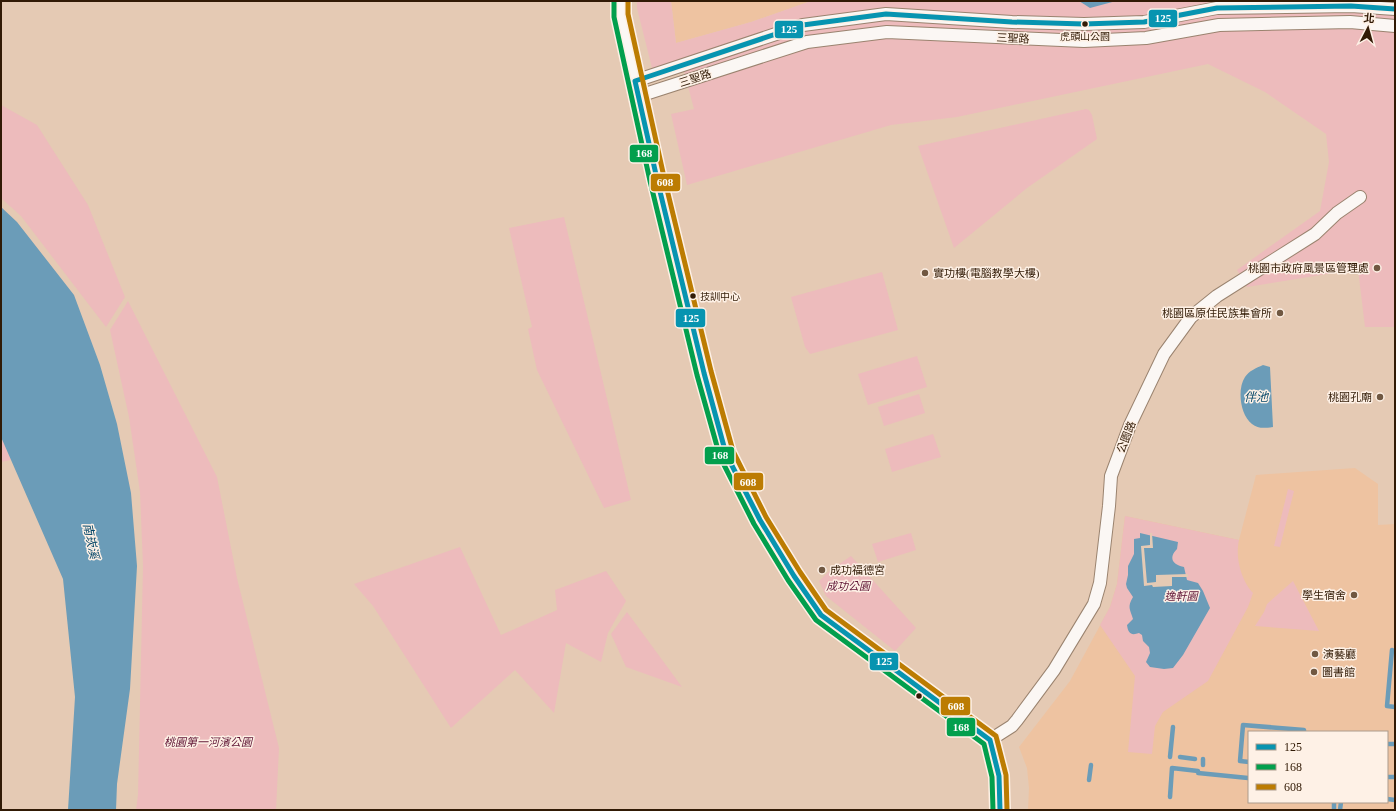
<svg xmlns="http://www.w3.org/2000/svg" width="1396" height="811" font-family="'Times New Roman','Noto Sans TC',serif">
  <rect width="100%" height="100%" fill="#e5cab4"/>
  <g fill="#eec3a1" fill-rule="evenodd">
    <polygon points="671,1 811,1 751,22 676,43"/>
    <path d="M1355,468L1378,484V525L1395,524V810H1028L1029,788L1027,768L1019,747L1070,681L1110,607L1117,584L1125,516L1239,540L1256,475ZM1249,732H1387V802H1249Z"/>
  </g>
  <g fill="#edbbbc">
    <polygon points="637,1 671,1 676,43 751,22 811,1 1395,1 1395,327 1365,327 1358,269 1247,287 1237,270 1320,211 1329,162 1326,134 1265,92 1208,64 957,117 891,125 687,185 671,114 694,109 682,63 666,67 652,68 637,8"/>
    <polygon points="1,105 37,125 88,205 125,297 106,327 21,216 1,198"/>
    <polygon points="1086,109 1089,110 1092,115 1097,139 1027,188 954,248 918,146"/>
    <polygon points="564,217 631,500 604,508 537,370 528,329 532,327 509,228"/>
    <polygon points="882,272 898,330 810,354 805,347 791,297"/>
    <polygon points="128,301 217,477 237,578 279,748 276,810 136,810 138,795 143,566 140,492 129,417 110,330"/>
    <polygon points="917,356 927,387 868,405 858,374"/>
    <polygon points="919,394 925,413 884,426 878,407"/>
    <polygon points="933,434 941,457 892,472 885,449"/>
    <polygon points="1,437 11,460 1,462"/>
    <polygon points="1288,489 1294,491 1280,547 1274,546"/>
    <path d="M1125,516L1239,540C1235,557 1241,580 1253,593L1248,607L1208,681L1163,712L1155,726L1152,754L1128,752L1135,676L1100,625L1110,607L1117,584Z"/>
    <polygon points="911,533 916,550 878,562 872,544"/>
    <polygon points="460,547 501,635 557,610 555,590 606,571 626,601 608,633 601,662 566,643 554,713 515,670 451,728 373,606 354,584"/>
    <polygon points="851,556 916,628 895,651 826,596 819,581 832,569"/>
    <polygon points="1293,581 1319,631 1255,626 1264,612 1267,604"/>
    <polygon points="627,612 682,687 626,667 611,634"/>
  </g>
  <g fill="#6b9cb8">
    <polygon points="1079,1 1116,1 1090,8"/>
    <polygon points="1,207 17,222 74,295 100,365 117,424 131,493 137,566 130,689 117,784 116,810 68,810 75,697 63,579 1,437"/>
    <path d="M1263,365L1270,367L1273,427C1265,428 1258,429 1252,424C1240,415 1237,389 1245,377C1249,371 1256,368 1263,365Z"/>
    <path d="M1140,533L1178,542L1177,549C1168,558 1173,565 1184,567L1187,580L1198,583L1203,591L1210,608L1183,655L1173,668L1164,669L1150,667L1146,662L1150,653L1149,647L1143,641L1142,635L1139,633C1131,636 1128,633 1127,625L1133,619C1130,609 1127,607 1133,597L1127,588L1126,584L1128,575V566L1134,554V539L1140,538Z"/>
  </g>
  <polygon fill="#e5cab4" points="1150,533 1152,533 1153,548 1144,548 1147,583 1156,582 1156,575 1188,574 1188,577 1172,577 1172,586 1153,587 1152,585 1144,586 1141,546 1150,545"/>
  <g fill="none" stroke-linecap="round" stroke-linejoin="round">
    <g stroke="#6b9cb8" stroke-width="4.5">
      <polyline points="1392,650 1387,706 1395,707"/>
      <polyline points="1387,744 1395,744"/>
      <polyline points="1170,757 1173,727"/>
      <polyline points="1180,757 1195,759"/>
      <polyline points="1249,762 1240,761 1243,725 1304,730 1304,732"/>
      <polyline points="1203,765 1203,759"/>
      <polyline points="1387,777 1395,777"/>
      <polyline points="1089,780 1091,765"/>
      <polyline points="1170,797 1172,768 1198,771 1198,773 1248,778"/>
      <polyline points="1387,799 1395,800"/>
      <polyline points="1334,810 1334,802"/>
      <polyline points="1340,810 1341,802"/>
    </g>
    <g stroke="#9a836f" stroke-width="14">
      <g id="street">
        <polyline points="635,81 803,25 886,14 1012,22 1084,24 1144,22 1217,8 1351,6 1395,9"/>
        <polyline points="639,96 807,42 887,32 1084,41 1146,38 1219,25 1350,22 1395,26"/>
        <polyline points="990,740 1012,726 1017,720 1054,670 1094,604 1100,583 1109,506 1111,476 1130,425 1164,354 1191,317 1217,296 1315,234 1337,213 1360,197"/>
      </g>
    </g>
    <g stroke="#9a836f" stroke-width="18">
      <polyline id="secondary" points="621,1 621,15 657,179 704,373 726,454 760,520 794,576 821,615 990,740 999,776 1000,810"/>
    </g>
    <use href="#street" stroke="#fbf7f4" stroke-width="12"/>
    <use href="#secondary" stroke="#fbf7f4" stroke-width="16"/>
    <g stroke="#fef1e6" stroke-width="8">
      <polyline id="bus-1" points="1000,810 999,776 990,740 821,615 794,576 760,520 726,454 704,373 657,179 635,81 803,25 886,14 1012,22 1084,24 1144,22 1217,8 1351,6 1395,9"/>
    </g>
    <g stroke="#fef1e6" stroke-width="8">
      <polyline id="bus-2" points="614,1 614,17 650,181 697,375 720,457 754,524 788,580 816,620 984,744 992,777 993,810"/>
    </g>
    <g stroke="#fef1e6" stroke-width="8">
      <polyline id="bus-3" points="628,1 628,14 664,177 711,371 733,451 766,517 800,572 826,610 996,736 1006,775 1007,810"/>
    </g>
    <use href="#bus-1" stroke="#0794b0" stroke-width="5"/>
    <use href="#bus-2" stroke="#029f4d" stroke-width="5"/>
    <use href="#bus-3" stroke="#bc7c02" stroke-width="5"/>
  </g>
  <g fill="#311a05" stroke="#fef1e6" stroke-width="1.5">
    <circle cx="1085" cy="24" r="3.5"/>
    <circle cx="693" cy="296" r="3.5"/>
    <circle cx="919" cy="696" r="3.5"/>
  </g>
  <g fill="#705842" stroke="#fef1e6" stroke-width="1.5">
    <circle cx="1377" cy="268" r="4"/>
    <circle cx="925" cy="273" r="4"/>
    <circle cx="1280" cy="313" r="4"/>
    <circle cx="1380" cy="397" r="4"/>
    <circle cx="822" cy="570" r="4"/>
    <circle cx="1354" cy="595" r="4"/>
    <circle cx="1315" cy="654" r="4"/>
    <circle cx="1314" cy="672" r="4"/>
  </g>
  <g text-anchor="middle" stroke-width="3" stroke-linejoin="round" paint-order="stroke">
    <g font-size="10" fill="#311a05" stroke="#fef1e6">
      <text x="1085" y="40">虎頭山公園</text>
      <text x="700" y="300" text-anchor="start">技訓中心</text>
    </g>
    <g font-size="11" fill="#311a05" stroke="#fef1e6">
      <text transform="translate(1013 38) rotate(3)" y="4">三聖路</text>
      <text transform="translate(695 78) rotate(-18)" y="4">三聖路</text>
      <text transform="translate(1126 437) rotate(-69)" y="4">公園路</text>
    </g>
    <g font-size="11" fill="#311a05" stroke="#fef1e6" text-anchor="end">
      <text x="1369" y="272">桃園市政府風景區管理處</text>
      <text x="933" y="277" text-anchor="start">實功樓(電腦教學大樓)</text>
      <text x="1272" y="317">桃園區原住民族集會所</text>
      <text x="1372" y="401">桃園孔廟</text>
      <text x="830" y="574" text-anchor="start">成功福德宮</text>
      <text x="1346" y="599">學生宿舍</text>
      <text x="1323" y="658" text-anchor="start">演藝廳</text>
      <text x="1322" y="676" text-anchor="start">圖書館</text>
    </g>
    <g font-size="11" font-style="italic" fill="#5f1434" stroke="#fef1e6">
      <text x="848" y="590">成功公園</text>
      <text x="1181" y="600">逸軒園</text>
      <text x="208" y="746">桃園第一河濱公園</text>
    </g>
    <g font-size="12" font-style="italic" fill="#024567" stroke="#fef1e6">
      <text x="1256" y="401">伴池</text>
      <text transform="translate(91 541) rotate(78)" y="4">南崁溪</text>
    </g>
  </g>
  <g stroke="#fef1e6" stroke-width="1.5">
    <rect x="1148" y="9" width="30" height="19" rx="4" fill="#0794b0"/>
    <rect x="774" y="20" width="30" height="19" rx="4" fill="#0794b0"/>
    <rect x="629" y="144" width="30" height="19" rx="4" fill="#029f4d"/>
    <rect x="650" y="173" width="31" height="19" rx="4" fill="#bc7c02"/>
    <rect x="675" y="308" width="31" height="20" rx="4" fill="#0794b0"/>
    <rect x="704" y="446" width="31" height="19" rx="4" fill="#029f4d"/>
    <rect x="733" y="472" width="31" height="19" rx="4" fill="#bc7c02"/>
    <rect x="869" y="652" width="30" height="19" rx="4" fill="#0794b0"/>
    <rect x="940" y="696" width="31" height="20" rx="4" fill="#bc7c02"/>
    <rect x="946" y="717" width="30" height="20" rx="4" fill="#029f4d"/>
  </g>
  <g font-size="11" text-anchor="middle" font-weight="bold" fill="#fff">
    <text x="1163" y="22">125</text>
    <text x="789" y="33">125</text>
    <text x="644" y="157">168</text>
    <text x="665" y="186">608</text>
    <text x="691" y="322">125</text>
    <text x="720" y="459">168</text>
    <text x="748" y="486">608</text>
    <text x="884" y="665">125</text>
    <text x="956" y="710">608</text>
    <text x="961" y="731">168</text>
  </g>
  <rect width="1396" height="811" fill="none" stroke="#311a05" stroke-width="4"/>
  <rect x="1248" y="731" width="140" height="72" fill="#fef1e6" stroke="#ac9b8c"/>
  <rect x="1256" y="744" width="20" height="6" fill="#0794b0" stroke="#ac9b8c"/>
  <text x="1284" y="751" font-size="12" fill="#311a05">125</text>
  <rect x="1256" y="764" width="20" height="6" fill="#029f4d" stroke="#ac9b8c"/>
  <text x="1284" y="771" font-size="12" fill="#311a05">168</text>
  <rect x="1256" y="784" width="20" height="6" fill="#bc7c02" stroke="#ac9b8c"/>
  <text x="1284" y="791" font-size="12" fill="#311a05">608</text>
  <g transform="translate(1368 28) rotate(6)" stroke="#fef1e6" stroke-width="3" paint-order="stroke">
  <path d="M0-3L7 15L0 10L-7 15Z" fill="#311a05"/>
  <text y="-6" font-size="11" font-weight="bold" text-anchor="middle" fill="#311a05">北</text>
  </g>
</svg>
